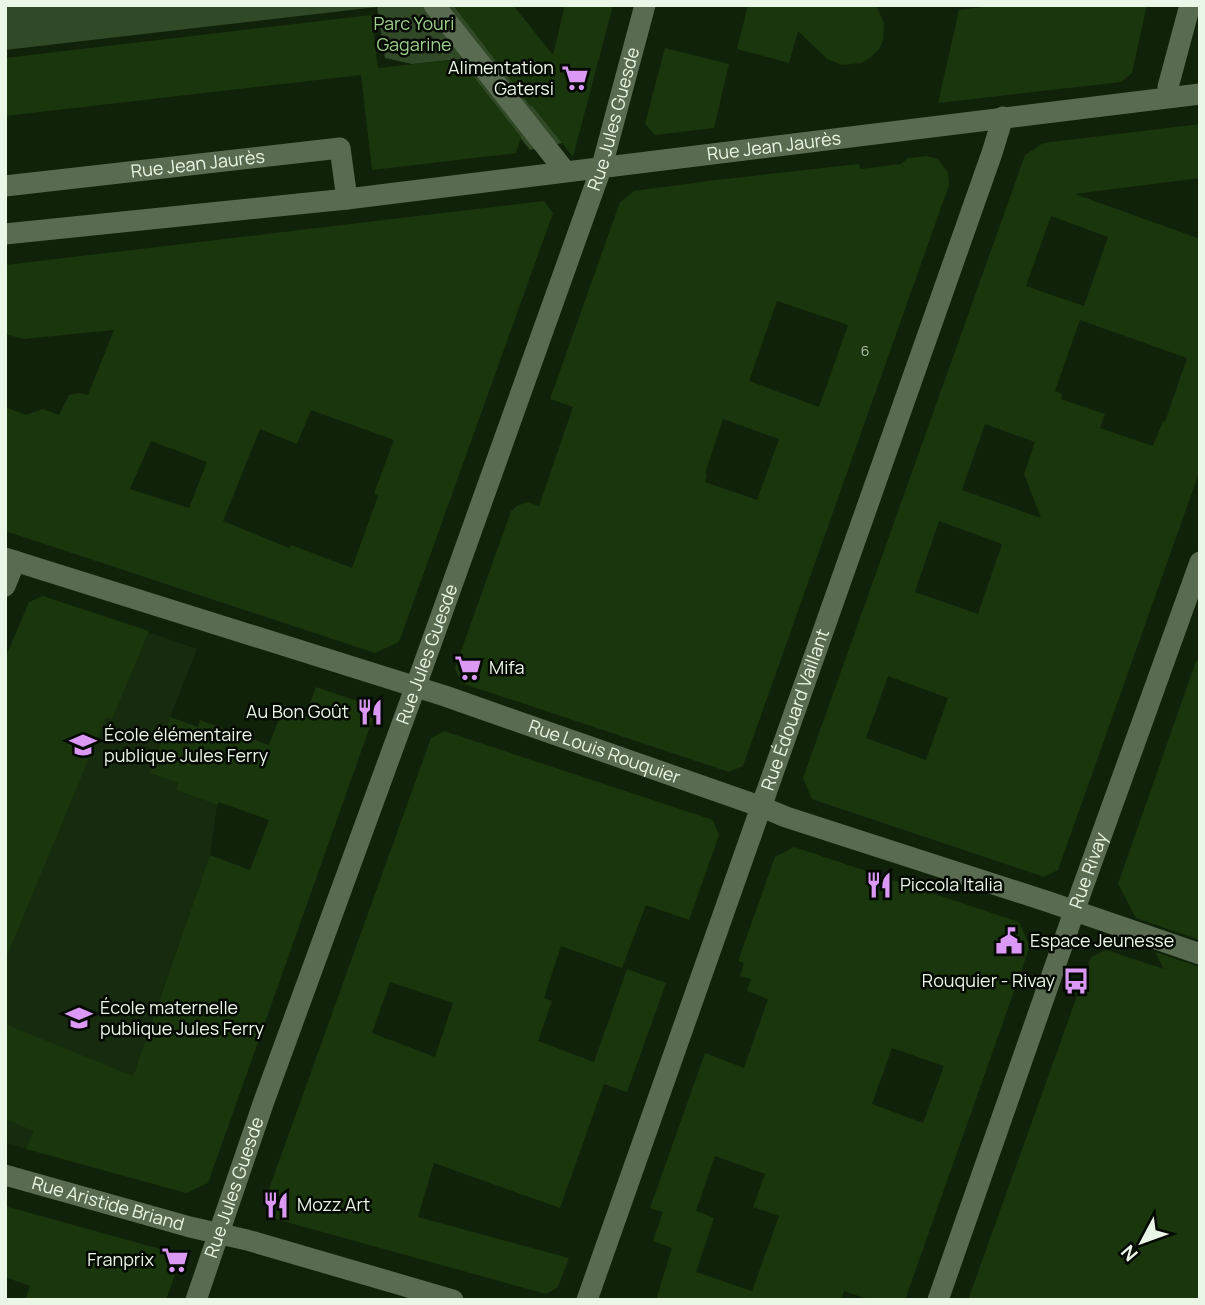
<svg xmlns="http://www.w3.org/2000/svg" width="1205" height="1305" font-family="Manrope,sans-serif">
  <rect width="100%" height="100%" fill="#11220a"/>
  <polygon fill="#172c0e" points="43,596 197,649 170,717 150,773 178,783 176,790 217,805 210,855 122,1107 84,1164 5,1143 5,659 29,602"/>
  <polygon fill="#314927" points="5,5 453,5 562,143 530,150 458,59 412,64 385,58 377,7 5,50"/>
  <g fill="#1a360c" fill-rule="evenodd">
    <polygon points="453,5 513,5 553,55 565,5 613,5 573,157 532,105 531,107"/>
    <polygon points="748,5 876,5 884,23 883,40 880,48 870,58 861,63 842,65 827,59 798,31 789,63 737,49"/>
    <polygon points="999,5 1147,5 1132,73 1121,82 938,103 959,10"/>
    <polygon points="371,15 378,68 460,59 521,137 516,153 372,170 361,75 5,116 5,58"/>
    <polygon points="665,48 729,64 714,128 655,135 645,124"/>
    <path d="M1200,124V178L1075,194L1200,239V470L1058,870L1044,877L812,799L803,778L1025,155L1043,143ZM1051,216L1108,237L1084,306L1026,286ZM1080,320L1187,358L1165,422L1163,421L1153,446L1100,428L1105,414L1061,399L1062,394L1055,391ZM985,424L1035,442L1024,474L1041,518L962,490ZM939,521L1002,544L978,614L915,592ZM888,676L948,698L926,760L866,738Z"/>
    <path d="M927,156L938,159L948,173L949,185L743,766L729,772L461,683L455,668L511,511L517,506L527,502L539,506L573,407L550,399L620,202L634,191L716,180L859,164L860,169L901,164L908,158ZM777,301L848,325L819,407L749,381ZM723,419L779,439L757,500L705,482L707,474H705Z"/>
    <path d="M544,201L553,213L399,642L375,653L5,531V407L26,415L43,409L59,415L69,395L79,393L88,395L114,330L24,339L5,334V265ZM311,410L394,440L374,493L378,496L352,568L291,545L289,548L223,521L260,429L297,444ZM151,441L207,462L189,508L130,489Z"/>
    <polygon points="43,596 149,631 112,719 106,717 6,958 5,659 29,602"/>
    <polygon points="1196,661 1200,662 1200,940 1136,918 1118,884"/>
    <polygon points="316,687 366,704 373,718 208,1183 186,1193 26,1149 34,1131 5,1119 5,1024 133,1076 210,855 250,870 269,820 219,802 217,805 176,790 178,783 150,773 170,717 198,727 200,720 269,745 284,705 307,712"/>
    <path d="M444,731L713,820L719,835L689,920L646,905L622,968L561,946L544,998L552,1001L538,1041L594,1062L627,969L666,983L627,1092L604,1084L560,1208L434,1163L418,1217L569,1258L558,1287L546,1294L272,1218L264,1203L431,738ZM390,982L453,1003L435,1057L372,1033Z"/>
    <path d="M794,847L1019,922L1030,946L905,1300H870L844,1291L841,1300H656L672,1248L653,1241L663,1212L650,1208L705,1053L744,1068L768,999L747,991L751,979L740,976L744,963L738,961L775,857ZM892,1048L944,1066L923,1123L872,1104ZM715,1156L765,1174L753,1207L779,1216L752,1291L696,1272L714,1218L696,1211Z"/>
    <polygon points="1106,950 1164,969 1155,952 1200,967 1200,1300 968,1300 1091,957"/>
    <polygon points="5,1206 171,1252 178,1266 166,1300 25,1300 30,1286 5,1277"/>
  </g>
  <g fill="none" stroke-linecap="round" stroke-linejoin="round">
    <g stroke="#596c51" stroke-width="21">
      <polyline points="434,5 565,171"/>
      <polyline points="1168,87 1190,5"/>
      <path id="s1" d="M5,186L340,148L347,199"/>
      <path id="s2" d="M5,234L347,199L1200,94"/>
      <path id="s3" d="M5,558L445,696L762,807L786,817L1049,902L1200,954"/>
      <polyline points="5,586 15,561"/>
      <path id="s4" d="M5,1175L190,1227L247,1240L453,1300"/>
      <path id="s5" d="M196,1300L264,1101L422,669L602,166L645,5"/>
      <path id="s6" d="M587,1300L992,153L1003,117"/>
      <path id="s7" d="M938,1300L1081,892L1200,562"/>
    </g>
  </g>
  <defs>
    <g id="supermarket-bare" transform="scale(2.1)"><path d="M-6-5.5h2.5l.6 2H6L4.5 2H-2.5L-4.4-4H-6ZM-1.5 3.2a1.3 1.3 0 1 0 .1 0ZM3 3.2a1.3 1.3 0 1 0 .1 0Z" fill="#db99f5" stroke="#040902" stroke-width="2.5" paint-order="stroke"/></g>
    <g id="restaurant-bare" transform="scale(2.1)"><path d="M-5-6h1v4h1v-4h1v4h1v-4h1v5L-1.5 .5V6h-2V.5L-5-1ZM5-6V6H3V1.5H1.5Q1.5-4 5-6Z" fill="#db99f5" stroke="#040902" stroke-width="2.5" paint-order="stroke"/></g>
    <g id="school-bare" transform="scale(2.1)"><path d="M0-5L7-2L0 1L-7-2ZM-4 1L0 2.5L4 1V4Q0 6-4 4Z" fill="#db99f5" stroke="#040902" stroke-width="2.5" paint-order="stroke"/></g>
    <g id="civic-bare" transform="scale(2.1)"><path d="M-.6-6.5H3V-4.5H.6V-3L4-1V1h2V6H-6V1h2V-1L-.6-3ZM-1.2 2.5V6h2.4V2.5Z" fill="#db99f5" stroke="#040902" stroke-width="2.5" paint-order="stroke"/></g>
    <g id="bus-bare" transform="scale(2.1)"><path d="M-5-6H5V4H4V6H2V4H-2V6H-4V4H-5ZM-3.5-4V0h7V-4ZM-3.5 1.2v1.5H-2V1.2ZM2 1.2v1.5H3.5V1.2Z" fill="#db99f5" stroke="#040902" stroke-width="2.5" paint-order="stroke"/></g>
  </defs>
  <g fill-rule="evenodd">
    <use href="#supermarket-bare" x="575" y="78"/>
    <use href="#supermarket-bare" x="468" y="668"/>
    <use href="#restaurant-bare" x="370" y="712"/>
    <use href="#school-bare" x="83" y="745"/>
    <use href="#restaurant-bare" x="879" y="885"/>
    <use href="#civic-bare" x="1009" y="941"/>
    <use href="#bus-bare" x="1076" y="981"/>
    <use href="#school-bare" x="79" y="1018"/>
    <use href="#restaurant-bare" x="276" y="1205"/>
    <use href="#supermarket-bare" x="175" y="1260"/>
  </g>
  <g text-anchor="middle" stroke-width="5" stroke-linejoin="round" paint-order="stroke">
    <g font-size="14" fill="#b6c6b0">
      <text x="865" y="356">6</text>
    </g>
    <g font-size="18" fill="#9fcf8c" stroke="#040902">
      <text x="414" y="30">Parc Youri<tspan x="414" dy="21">Gagarine</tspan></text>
    </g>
    <g font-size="18" fill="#eaf6e6" stroke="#040902" text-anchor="start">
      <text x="554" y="74" text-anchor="end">Alimentation<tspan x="554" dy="21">Gatersi</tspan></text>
      <text x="489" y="674">Mifa</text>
      <text x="349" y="718" text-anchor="end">Au Bon Goût</text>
      <text x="104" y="741">École élémentaire<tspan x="104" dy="21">publique Jules Ferry</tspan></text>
      <text x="900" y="891">Piccola Italia</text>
      <text x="1030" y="947">Espace Jeunesse</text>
      <text x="1055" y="987" text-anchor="end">Rouquier - Rivay</text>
      <text x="100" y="1014">École maternelle<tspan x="100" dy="21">publique Jules Ferry</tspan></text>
      <text x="297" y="1211">Mozz Art</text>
      <text x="154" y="1266" text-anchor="end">Franprix</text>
    </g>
    <g font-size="18" fill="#eaf6e6" stroke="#040902">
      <text dy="6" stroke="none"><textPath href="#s5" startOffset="1253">Rue Jules Guesde</textPath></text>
      <text dy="6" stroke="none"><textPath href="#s2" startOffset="774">Rue Jean Jaurès</textPath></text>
      <text dy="6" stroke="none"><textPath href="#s1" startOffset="194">Rue Jean Jaurès</textPath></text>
      <text dy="6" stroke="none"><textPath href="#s5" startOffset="686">Rue Jules Guesde</textPath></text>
      <text dy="6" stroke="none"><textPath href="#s6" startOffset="626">Rue Édouard Vaillant</textPath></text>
      <text dy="6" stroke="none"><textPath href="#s3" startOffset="630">Rue Louis Rouquier</textPath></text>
      <text dy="6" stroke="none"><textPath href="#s7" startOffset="455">Rue Rivay</textPath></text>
      <text dy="6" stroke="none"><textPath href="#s5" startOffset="119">Rue Jules Guesde</textPath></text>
      <text dy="6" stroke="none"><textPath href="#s4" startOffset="107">Rue Aristide Briand</textPath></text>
    </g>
  </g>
  <rect width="1205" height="1305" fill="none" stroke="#eaf6e6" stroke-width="14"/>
  <g transform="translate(1142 1242) rotate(229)" stroke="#040902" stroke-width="5" paint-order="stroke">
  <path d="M0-5L12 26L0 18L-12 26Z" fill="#eaf6e6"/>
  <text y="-10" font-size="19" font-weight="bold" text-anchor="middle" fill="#eaf6e6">N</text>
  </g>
</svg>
